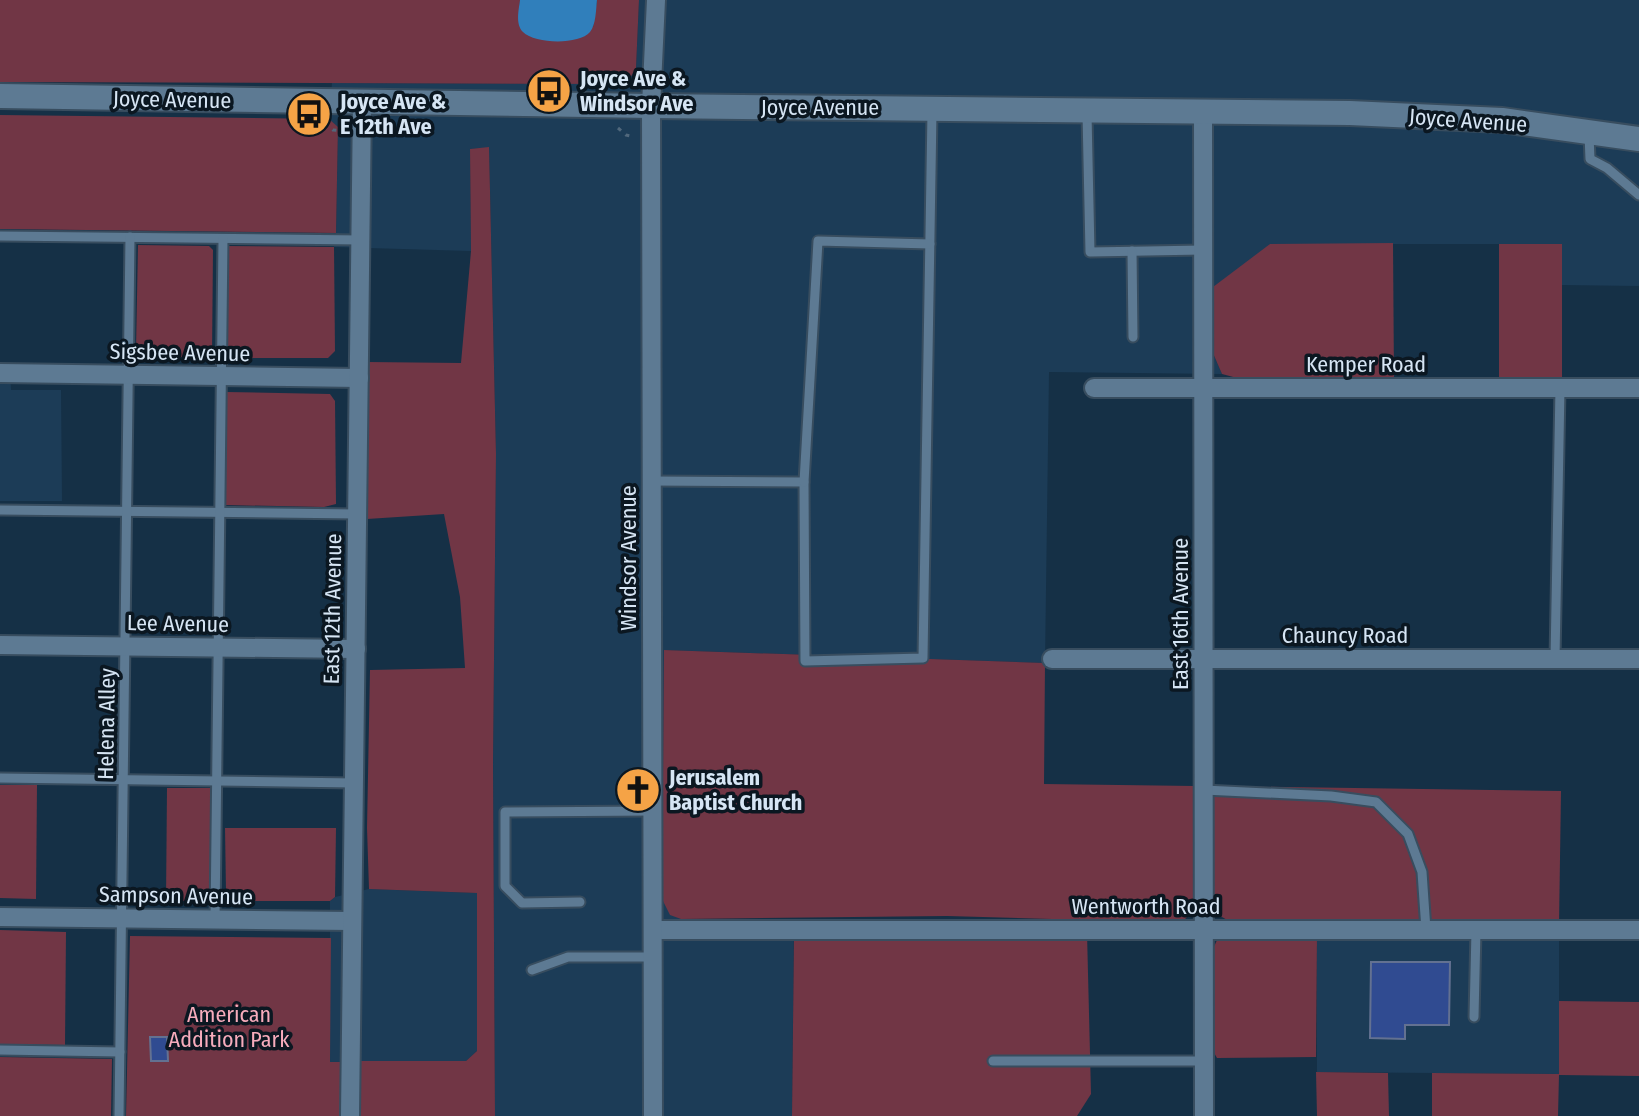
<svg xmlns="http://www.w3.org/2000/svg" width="1639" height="1116" font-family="'Fira Sans Condensed',sans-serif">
  <rect width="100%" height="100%" fill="#153046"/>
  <g fill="#1c3c57">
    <polygon points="639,0 1639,0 1639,286 1562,285 1562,244 1270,244 1212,351 1222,374 1049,372 1045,663 664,650 681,919 794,919 792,1116 495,1116 493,764 496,454 489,148 470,149 471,251 334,247 336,233 338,128 329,119 332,83 611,84 629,80 636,68"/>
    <polygon points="0,372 10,372 11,390 61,390 62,501 0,501"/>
    <polygon points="369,889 477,893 477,1051 466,1061 330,1062 330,901 335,897"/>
    <polygon points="1317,922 1559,925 1559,1074 1317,1072"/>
  </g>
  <g fill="#713645">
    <polygon points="0,0 520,0 519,25 593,27 597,0 639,0 636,68 629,80 611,84 0,82"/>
    <polygon points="0,115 329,119 338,127 336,233 0,229"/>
    <polygon points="489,147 496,454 493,764 495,1116 360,1116 360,1061 466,1061 477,1051 477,893 369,889 367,828 370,670 465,668 460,597 444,514 367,519 367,362 461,363 471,251 470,149"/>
    <polygon points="1393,243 1394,381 1252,382 1222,374 1212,351 1213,287 1270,244"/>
    <rect x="1499" y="244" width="63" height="134"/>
    <polygon points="138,245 209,246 213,250 212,357 139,357 136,350"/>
    <polygon points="226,246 334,247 335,351 328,358 226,358"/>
    <polygon points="226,392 330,394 335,401 336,504 324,507 225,505"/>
    <polygon points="664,650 1045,663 1044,784 1195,786 1197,900 1193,912 1185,919 1087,920 947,916 681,919 670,915 662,899"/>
    <polygon points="0,785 37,785 36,899 0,898"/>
    <polygon points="1210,786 1561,791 1559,925 1229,921 1215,913 1211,904"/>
    <polygon points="167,788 212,788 213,889 210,901 166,901"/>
    <polygon points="225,828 336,828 335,897 330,901 229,901 226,891"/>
    <polygon points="0,930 66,932 65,1045 0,1044"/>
    <polygon points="1087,933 1091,1094 1077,1116 792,1116 794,936"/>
    <polygon points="1317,935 1316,1057 1217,1058 1212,1049 1212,951 1218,938"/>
    <polygon points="130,936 331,938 330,1062 345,1062 344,1116 126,1116"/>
    <polygon points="1559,1001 1639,1002 1639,1076 1559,1075 1558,1116 1432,1116 1432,1073 1559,1074"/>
    <polygon points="0,1057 112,1059 111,1116 0,1116"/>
    <polygon points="1316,1072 1388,1073 1389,1116 1317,1116"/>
  </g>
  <path fill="#307fbb" d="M520,0H597C596,9 596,25 590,32C579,45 535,44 523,32C515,24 519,9 520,0Z"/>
  <g fill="#304b91" stroke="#637191" stroke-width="2">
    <polygon points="1371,962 1450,962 1449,1025 1405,1025 1405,1039 1370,1038"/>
    <polygon points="150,1037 167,1037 168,1061 151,1061"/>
  </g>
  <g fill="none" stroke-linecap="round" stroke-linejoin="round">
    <g stroke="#384d5f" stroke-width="13">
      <g id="service">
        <polyline points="1087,114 1090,252 1203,250"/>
        <polyline points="1589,135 1590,159 1607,168 1639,195"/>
        <polyline points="0,236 361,240"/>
        <polyline points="1132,251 1133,337"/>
        <polyline points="652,481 804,482 805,661 923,658 932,112"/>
        <polyline points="804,482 818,241 930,244"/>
        <polyline points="0,510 357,514"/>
        <polyline points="1555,659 1560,388"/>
        <polyline points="0,778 354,783"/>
        <polyline points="1204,790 1331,796 1376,802 1408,834 1422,872 1426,930"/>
        <polyline points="580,902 522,903 505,886 505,812 653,811"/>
        <polyline points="215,920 223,239"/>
        <polyline points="532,970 568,957 654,957"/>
        <polyline points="1474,1017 1476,930"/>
        <polyline points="0,1050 120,1052"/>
        <polyline points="993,1061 1204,1061"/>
        <polyline points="119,1116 130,237"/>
      </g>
    </g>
    <g stroke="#384d5f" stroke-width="22">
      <g id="minor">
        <polyline points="1203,112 1204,1116"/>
        <polyline points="0,373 359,378"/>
        <polyline points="1094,388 1639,388"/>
        <polyline points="0,645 356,649"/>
        <polyline points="1052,659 1639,659"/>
        <polyline points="0,917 352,921"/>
        <polyline points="654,930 1639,930"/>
        <polyline points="350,1116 362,102"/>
        <polyline points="653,1116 651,106 656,0"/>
      </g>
    </g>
    <g stroke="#384d5f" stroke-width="28">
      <polyline id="tertiary" points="0,96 651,106 1350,113 1502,120 1639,139"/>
    </g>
    <g stroke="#51687c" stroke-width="3" stroke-dasharray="4 6" stroke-linecap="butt">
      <polyline points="325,123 333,130 343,131"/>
      <polyline points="618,128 626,135 635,137"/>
    </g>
    <use href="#service" stroke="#5d7a93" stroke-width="9"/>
    <use href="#minor" stroke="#5d7a93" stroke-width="18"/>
    <use href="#tertiary" stroke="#5d7a93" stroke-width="24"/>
  </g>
  <defs>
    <g id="bus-disc" transform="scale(2.3)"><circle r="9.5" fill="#f5a346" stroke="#0b1721"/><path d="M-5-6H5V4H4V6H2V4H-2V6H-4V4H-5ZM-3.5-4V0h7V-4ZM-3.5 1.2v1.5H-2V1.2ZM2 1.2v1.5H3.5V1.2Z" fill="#111"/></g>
    <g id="church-disc" transform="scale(2.3)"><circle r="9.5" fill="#f5a346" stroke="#0b1721"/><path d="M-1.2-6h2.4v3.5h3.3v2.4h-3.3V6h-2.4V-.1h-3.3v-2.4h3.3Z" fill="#111"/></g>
  </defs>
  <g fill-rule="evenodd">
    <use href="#bus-disc" x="549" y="91"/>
    <use href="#bus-disc" x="309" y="114"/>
    <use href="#church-disc" x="638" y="790"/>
  </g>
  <g text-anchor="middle" stroke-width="7" stroke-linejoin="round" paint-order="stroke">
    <g font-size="22" font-weight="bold" fill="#d6e5f4" stroke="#0b1721" text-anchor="start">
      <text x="580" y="86">Joyce Ave &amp;<tspan x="580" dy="25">Windsor Ave</tspan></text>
      <text x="340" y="109">Joyce Ave &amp;<tspan x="340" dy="25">E 12th Ave</tspan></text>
      <text x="669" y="785">Jerusalem<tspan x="669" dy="25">Baptist Church</tspan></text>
    </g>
    <g font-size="22" fill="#d6e5f4" stroke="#0b1721">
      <text transform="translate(172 99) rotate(1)" y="8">Joyce Avenue</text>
      <text x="820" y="115">Joyce Avenue</text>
      <text transform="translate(1468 120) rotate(4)" y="8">Joyce Avenue</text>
      <text transform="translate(180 352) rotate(1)" y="8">Sigsbee Avenue</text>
      <text x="1366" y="372">Kemper Road</text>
      <text transform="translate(628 558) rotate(-90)" y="8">Windsor Avenue</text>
      <text transform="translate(332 609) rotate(-89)" y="8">East 12th Avenue</text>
      <text transform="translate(1180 614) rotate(-90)" y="8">East 16th Avenue</text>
      <text transform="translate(178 623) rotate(1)" y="8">Lee Avenue</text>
      <text x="1345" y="643">Chauncy Road</text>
      <text transform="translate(106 724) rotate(-89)" y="8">Helena Alley</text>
      <text transform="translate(176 895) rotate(1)" y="8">Sampson Avenue</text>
      <text x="1146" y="914">Wentworth Road</text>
    </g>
    <g font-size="22" fill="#f7acbc" stroke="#0b1721">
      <text x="229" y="1022">American<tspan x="229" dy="25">Addition Park</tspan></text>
    </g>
  </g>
</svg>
